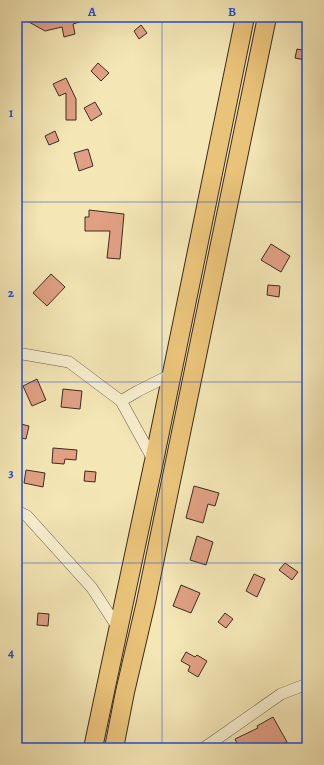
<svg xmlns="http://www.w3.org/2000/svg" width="324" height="765" font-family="Alegreya,serif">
  <rect width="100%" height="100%" fill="#f4e6b5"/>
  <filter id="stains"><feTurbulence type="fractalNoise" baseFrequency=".005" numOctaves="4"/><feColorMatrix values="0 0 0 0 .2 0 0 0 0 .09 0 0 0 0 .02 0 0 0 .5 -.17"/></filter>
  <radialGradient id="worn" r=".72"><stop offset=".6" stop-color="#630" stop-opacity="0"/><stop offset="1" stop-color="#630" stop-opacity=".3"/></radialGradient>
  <g fill="#e1a084" stroke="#3c2c25">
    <polygon points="20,17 86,17 86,20 73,24 75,34 64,37 62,27 45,31"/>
    <polygon points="141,25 147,33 139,39 134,31"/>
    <polygon points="297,49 307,51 305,60 295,58"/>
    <polygon points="98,63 109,73 101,81 91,71"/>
    <polygon points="66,78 76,99 76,120 66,120 66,93 59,96 53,84"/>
    <polygon points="95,102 102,114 91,121 84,108"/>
    <polygon points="55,131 59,141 49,145 45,136"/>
    <polygon points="88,149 93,166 79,171 74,153"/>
    <polygon points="89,210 124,214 120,259 107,258 110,231 85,231 85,217 89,217"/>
    <polygon points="271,244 290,256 281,272 261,260"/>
    <polygon points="51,274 65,287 47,306 33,293"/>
    <polygon points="268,285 280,286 279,297 267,295"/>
    <polygon points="37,379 46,400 32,406 23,386"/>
    <polygon points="63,389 82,391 80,409 61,407"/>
    <polygon points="17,423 29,426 26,439 17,437"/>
    <polygon points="53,448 77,450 76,460 65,459 64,464 52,463"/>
    <polygon points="26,470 45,473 43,487 24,483"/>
    <polygon points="85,471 96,472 95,482 84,481"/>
    <polygon points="194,486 219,493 215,506 208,504 203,523 186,518"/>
    <polygon points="197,536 213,542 206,565 190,560"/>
    <polygon points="285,563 298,572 292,580 279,570"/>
    <polygon points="254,574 265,579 257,597 246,591"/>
    <polygon points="181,585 200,593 191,613 173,606"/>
    <polygon points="38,613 49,614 48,626 37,625"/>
    <polygon points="225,613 233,619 226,628 218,622"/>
    <polygon points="186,652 195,657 197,655 207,661 198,677 188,671 190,666 181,661"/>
    <polygon points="273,717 287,742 277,748 239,748 235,739 258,728 257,726"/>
  </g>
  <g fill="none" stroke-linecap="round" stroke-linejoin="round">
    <g stroke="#6a5a49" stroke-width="12">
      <g id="minor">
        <polyline points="17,353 69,362 121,401 154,461"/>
        <polyline points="121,401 138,391 170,375"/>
        <polyline points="17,511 27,516 92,588 118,628"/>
        <polyline points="204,748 281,694 307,684"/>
      </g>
    </g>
    <g stroke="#3c2c25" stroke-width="20">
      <g id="trunk">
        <polyline points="93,748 154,461 245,17"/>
        <polyline points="114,748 125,692 146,602 267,17"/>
      </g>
    </g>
    <use href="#minor" stroke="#f8efcf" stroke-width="11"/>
    <use href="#trunk" stroke="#eac37a" stroke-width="18"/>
  </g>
  <path fill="none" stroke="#1d4ed8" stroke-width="1" stroke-opacity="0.55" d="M162,17V748M17,202H307M17,382H307M17,563H307"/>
  <rect width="324" height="765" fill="none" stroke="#f4e6b5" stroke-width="44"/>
  <rect x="22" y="22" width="280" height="721" fill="none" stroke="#1d4ed8" stroke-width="1.5"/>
  <g font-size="13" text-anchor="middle" font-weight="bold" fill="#1d4ed8">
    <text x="92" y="16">A</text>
    <text x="232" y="16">B</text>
    <text x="11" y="117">1</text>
    <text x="11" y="297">2</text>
    <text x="11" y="477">3</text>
    <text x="11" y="657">4</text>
  </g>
  <rect width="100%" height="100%" filter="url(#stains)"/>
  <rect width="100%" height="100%" fill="url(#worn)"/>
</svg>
